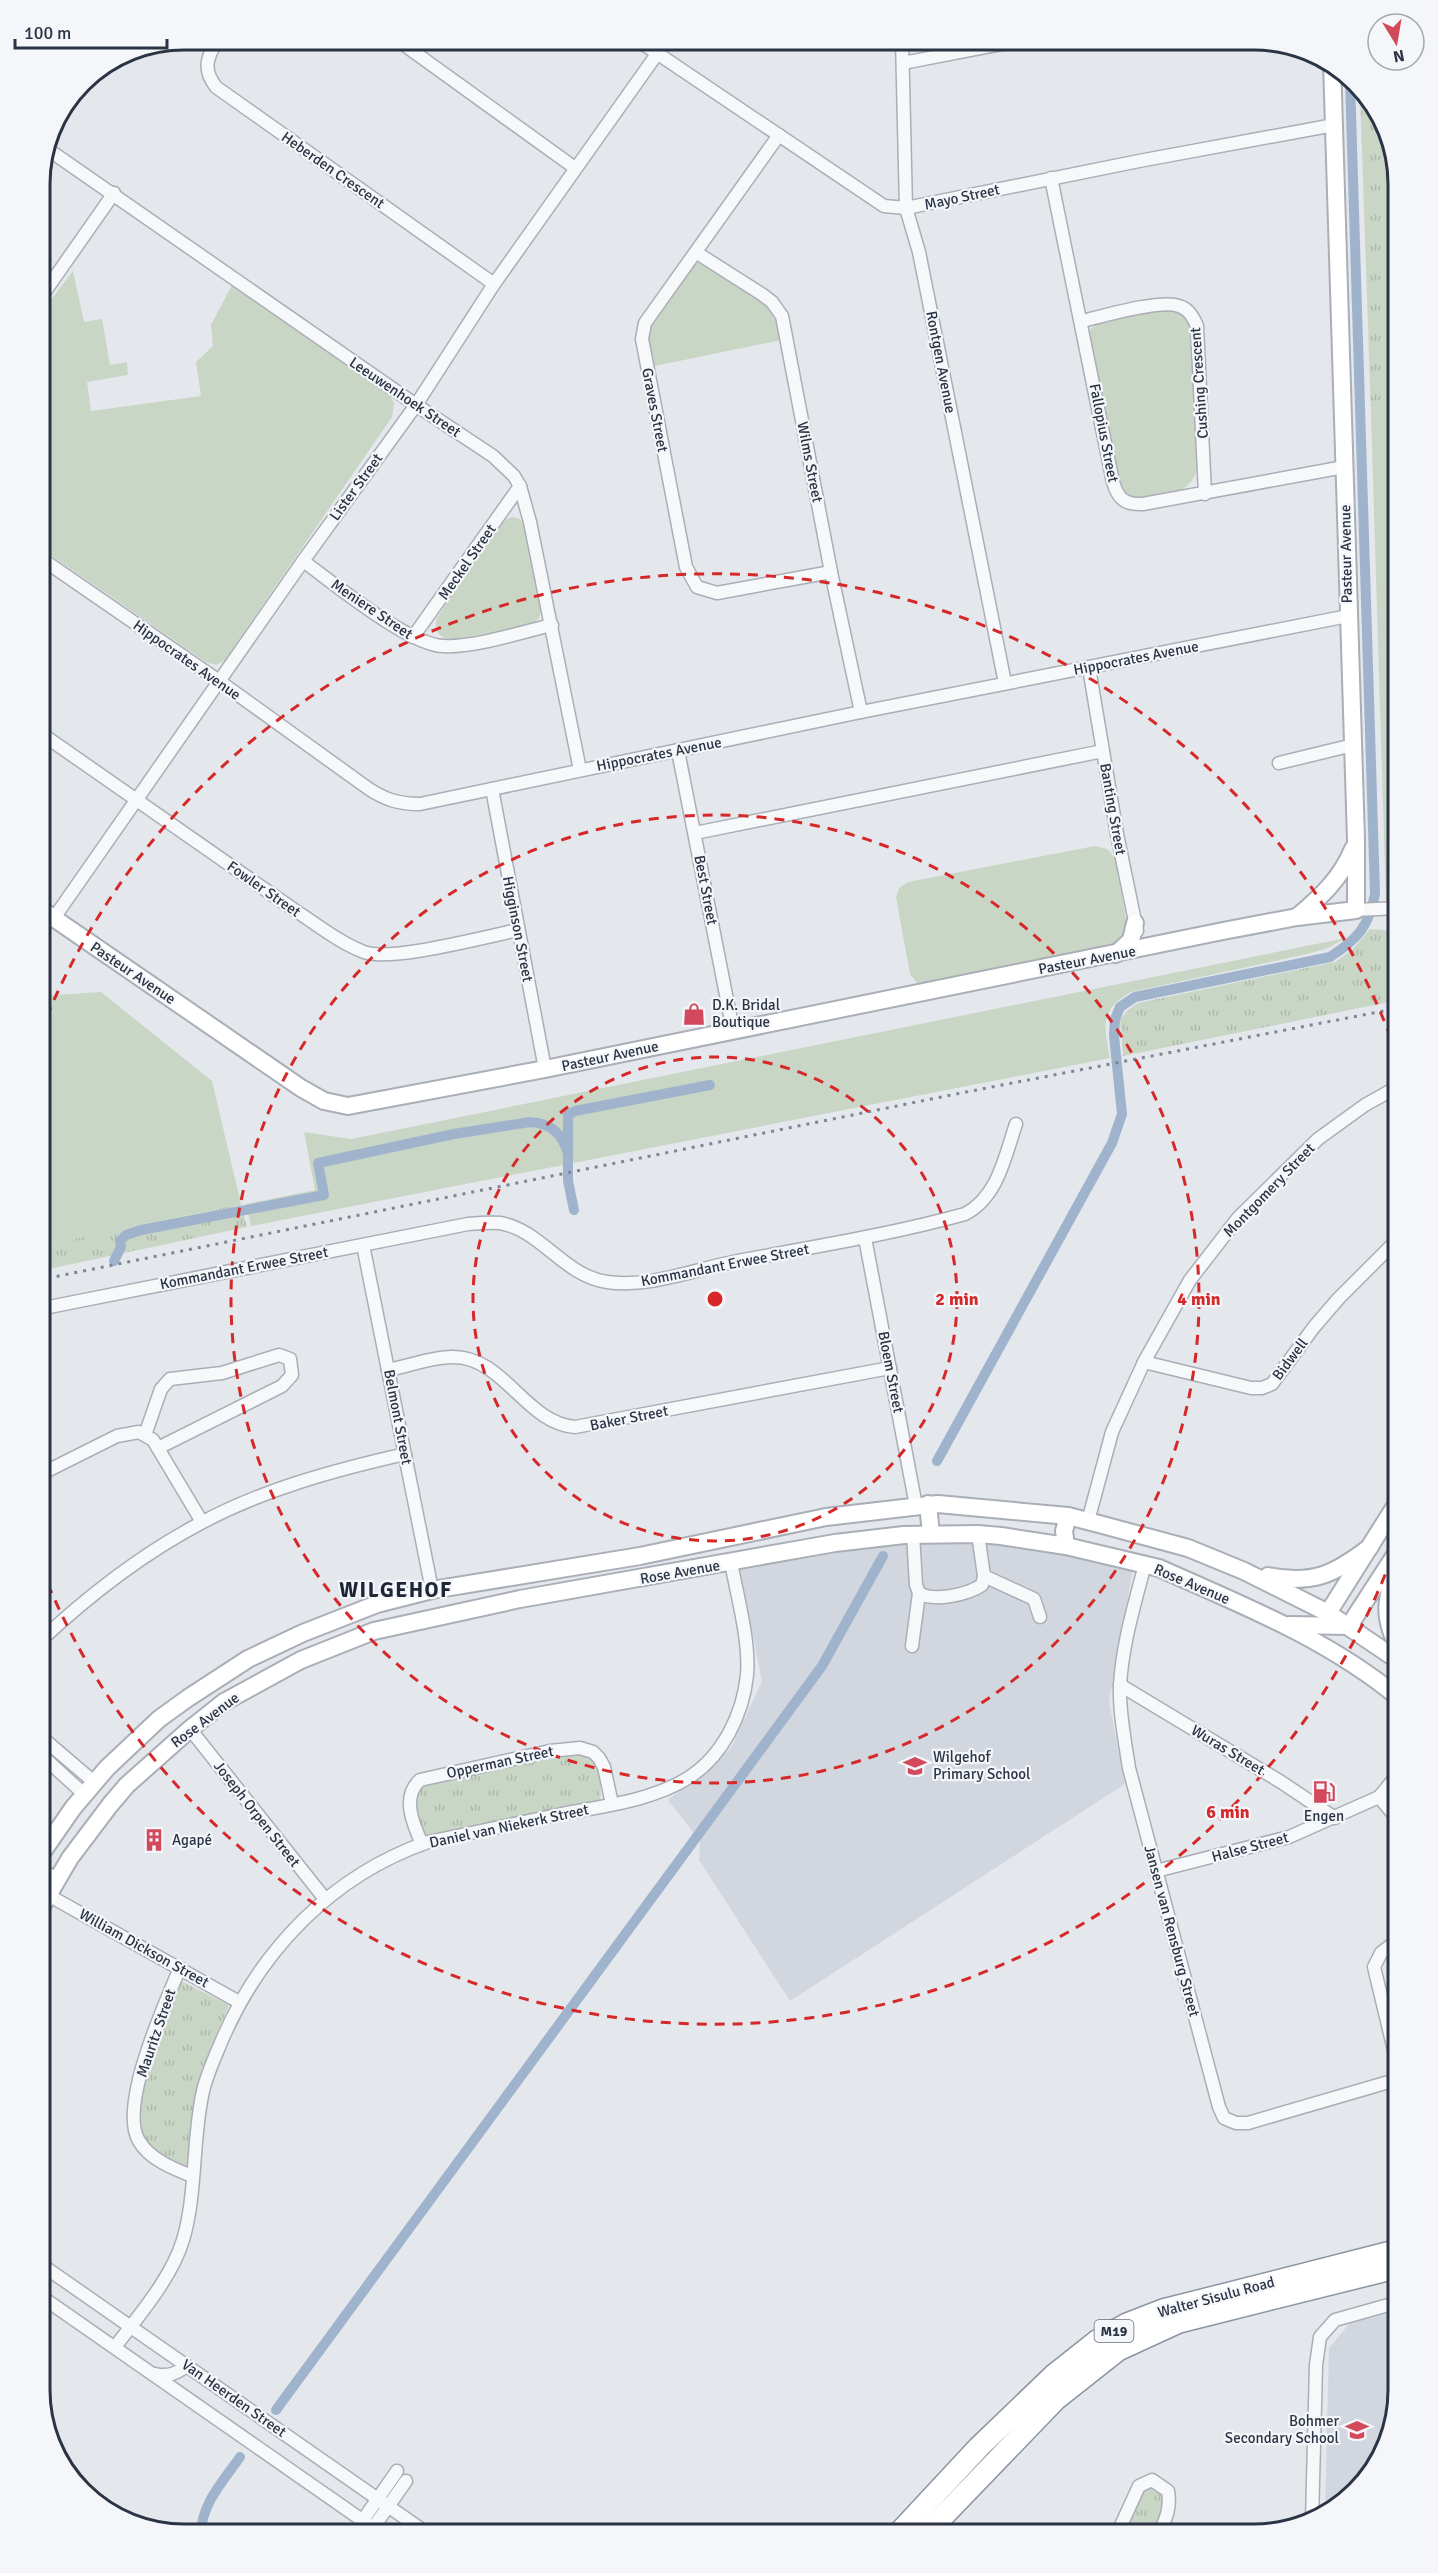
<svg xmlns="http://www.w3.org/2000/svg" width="1438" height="2573" font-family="Signika,sans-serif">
  <defs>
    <pattern id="grass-tufts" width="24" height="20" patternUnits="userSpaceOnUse" patternTransform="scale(1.5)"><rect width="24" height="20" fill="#c9d6c5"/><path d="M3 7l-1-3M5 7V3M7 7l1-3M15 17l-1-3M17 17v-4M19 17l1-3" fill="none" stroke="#adb8ab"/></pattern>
  </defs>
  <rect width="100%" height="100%" fill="#e4e7ec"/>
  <g fill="#d2d6de">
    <polygon points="953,1541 1005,1543 1133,1569 1109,1702 1125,1784 790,2001 699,1860 700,1841 668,1800 731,1748 762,1681 740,1570 877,1546"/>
    <polygon points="1399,2311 1399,2390 1375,2470 1325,2513 1329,2348 1350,2323"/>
  </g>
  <g fill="url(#grass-tufts)">
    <polygon points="1360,92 1384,120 1399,183 1399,374 1371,414"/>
    <polygon points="1370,929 1399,931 1399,1000 1123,1056 1120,1019 1128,1010 1138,1003 1335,962 1352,950"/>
    <polygon points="241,1204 247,1227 39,1271 39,1246"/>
    <path d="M579,1754C582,1755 586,1755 589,1756C599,1762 602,1791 600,1801L593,1804L429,1838C422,1835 421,1830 418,1823C410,1805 410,1796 424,1782Z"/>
    <polygon points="181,1981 229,2005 211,2047 200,2084 188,2164 184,2167 174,2166 140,2140 140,2096 156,2037"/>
    <path d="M1148,2484C1172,2493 1161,2515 1155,2534H1126L1135,2501Z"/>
  </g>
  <g fill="#c9d6c5">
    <polygon points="910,39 983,39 930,50 920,50"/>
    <path d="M698,263L708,264C741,286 775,298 781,340L650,367C641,318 662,304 689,267Z"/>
    <polygon points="73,271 84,322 102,319 110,365 127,362 128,375 87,382 91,411 201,396 196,362 213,346 211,325 232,285 389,395 394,403 392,417 224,661 216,665 206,662 39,547 39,316"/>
    <path d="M1172,308L1186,314L1193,330L1197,469C1190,497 1160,496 1135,501L1120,492L1088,337L1090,330L1098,322Z"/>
    <polygon points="1399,374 1399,904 1386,903 1371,414"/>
    <path d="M512,517L520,519L526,528L542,606L539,618L530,626L448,640C437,635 434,629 437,618L501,521Z"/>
    <polygon points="1095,846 1107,849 1115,858 1127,925 1125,937 1111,948 929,986 917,983 910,974 896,897 899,888 908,882"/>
    <path d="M1346,938L1326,949L1303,955L1131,992C1099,1010 1104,1026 1110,1058L251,1226L246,1204L315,1190L304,1132L351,1139Z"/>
    <polygon points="101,992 212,1081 241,1204 39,1246 39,993 41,996"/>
  </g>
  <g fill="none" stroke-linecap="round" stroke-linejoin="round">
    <g stroke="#9fb4cc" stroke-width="10">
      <polyline points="574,1210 568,1181 568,1115 575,1111 710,1085"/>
      <path d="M114,1261L121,1247L120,1241L126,1235L141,1230L324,1195L318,1163L454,1134L530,1122C551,1123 563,1134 568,1154"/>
      <path d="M937,1461L1112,1143L1122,1114L1114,1036L1115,1019L1120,1007L1135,997L1330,957C1358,939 1369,926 1375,894L1350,81"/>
      <polyline points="276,2410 822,1666 883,1556"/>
      <path d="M201,2534C201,2504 224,2480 240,2457"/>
    </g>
    <g stroke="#a9aeb7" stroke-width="15">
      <g id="street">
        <path d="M218,39C207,57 202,69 216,87L494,284"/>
        <polyline points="396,39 575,168"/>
        <polyline points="636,39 884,206 906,208 1139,161 1334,125"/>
        <polyline points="902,39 906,208 919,252 1005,683"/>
        <polyline points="903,63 1027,39"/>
        <polyline points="779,135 645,323 642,339 686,567 697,587 717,593 831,572"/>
        <polyline points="46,148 416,405 493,456 514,476 520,486 530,522 580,770"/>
        <path d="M1051,178L1113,482C1118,499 1125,505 1143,504L1344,467"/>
        <polyline points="697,253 763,295 772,302 782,316 831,572 861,712"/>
        <polyline points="39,300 114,193"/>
        <path d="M1082,321C1103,316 1161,299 1179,306C1189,309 1193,317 1197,326L1205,494"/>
        <path d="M39,557L219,681L369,789C386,800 399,804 420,804L861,712L1348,616"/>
        <path d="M303,561C335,584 407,644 443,646C473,648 522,632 552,625"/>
        <polyline points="413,637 520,486"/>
        <polyline points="1089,668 1117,834 1137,931"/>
        <path d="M39,732L293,909C315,923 338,942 364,952C390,962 485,937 518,930"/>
        <polyline points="678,751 733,1030"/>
        <polyline points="1279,763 1353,745"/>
        <polyline points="492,789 545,1069"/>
        <polyline points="695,833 1103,751"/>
        <polyline points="1356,910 1399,908"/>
        <polyline points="54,918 303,561 416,405 494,284 657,54"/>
        <polyline points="865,1238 916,1506"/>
        <polyline points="363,1245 432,1590"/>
        <path d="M39,1309L468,1224C479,1223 490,1222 500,1223C541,1230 564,1276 607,1282C649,1288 692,1270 733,1262C811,1247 889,1235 965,1214C998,1197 1005,1156 1016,1124"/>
        <polyline points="1144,1362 1251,1388 1262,1388 1272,1384 1314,1327 1339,1298 1399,1238"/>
        <path d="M388,1370C409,1366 432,1357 452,1357C504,1356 525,1423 575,1427L890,1368"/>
        <polyline points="145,1435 161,1389 170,1379 222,1373 279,1355 290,1359 292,1375 282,1386 158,1448"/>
        <polyline points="39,1475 117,1436 139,1432 153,1440 202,1522"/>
        <polyline points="1088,1521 1112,1432 1144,1362 1190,1280 1238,1218 1318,1139 1365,1105 1399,1086"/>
        <path d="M913,1534L916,1585L919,1593C933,1602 967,1595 982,1585L984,1576L978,1534"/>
        <path d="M1145,1564C1135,1603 1122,1645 1120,1686C1119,1713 1125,1741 1129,1768L1219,2107L1224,2118L1236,2123H1248L1399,2079"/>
        <polyline points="984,1576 1034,1599 1040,1617"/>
        <path d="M39,1642C88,1596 142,1554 201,1523C264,1489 335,1470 405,1454"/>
        <polyline points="912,1646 919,1593"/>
        <polyline points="1120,1685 1281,1782 1335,1818"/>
        <polyline points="190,1729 325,1899"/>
        <polyline points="39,1735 94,1782"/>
        <polyline points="39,1753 84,1794"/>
        <polyline points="1379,1797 1399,1821"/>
        <path d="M422,1844C413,1824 401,1797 420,1780L550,1751L580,1748L593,1752L599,1758L604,1767L612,1804"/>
        <polyline points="1156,1871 1289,1837 1379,1797 1399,1773"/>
        <polyline points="48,1895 239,2002"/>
        <path d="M180,1968C165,2003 118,2107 139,2141C149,2159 174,2169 192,2176"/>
        <polyline points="1399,2071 1374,1967 1381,1953 1399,1939"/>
        <polyline points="39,2263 428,2534"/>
        <polyline points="39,2295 382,2534"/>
        <path d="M115,2347C139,2315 171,2279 183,2240C197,2192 192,2140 203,2091C207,2074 215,2057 222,2040C261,1949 333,1875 428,1842C473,1833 517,1823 562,1814C603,1806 651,1801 688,1778C723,1756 743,1714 747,1675C750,1641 737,1596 731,1562"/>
        <path d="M155,2374C168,2377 175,2374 187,2366"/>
        <polyline points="363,2520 397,2471"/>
        <polyline points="1312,2521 1316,2365 1320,2337 1335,2320 1399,2302"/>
        <polyline points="373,2528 406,2481"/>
        <path d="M1117,2534L1139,2486L1152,2480L1168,2491C1171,2507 1166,2519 1159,2534"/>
      </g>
    </g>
    <g stroke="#a9aeb7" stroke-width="20">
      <g id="secondary">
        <polyline points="39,908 301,1088 324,1101 348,1106 545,1069 1223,931 1297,917 1356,910 1356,840 1332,62"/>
        <path d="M1297,917C1322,896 1341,878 1353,849"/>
        <polyline points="1116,954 1131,940 1135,923"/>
        <polyline points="928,1504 931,1534"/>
        <polyline points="1066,1546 1064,1531 1068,1516"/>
        <path d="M1268,1576C1313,1585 1335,1574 1370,1547"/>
        <polyline points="1328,1613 1399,1500"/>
        <polyline points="1290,1625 1349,1626"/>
        <polyline points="1349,1626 1399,1549"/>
        <path d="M1399,1649C1381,1614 1386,1599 1399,1563"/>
        <polyline points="39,1857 73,1808 107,1768 159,1719 188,1698 248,1659 303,1633 377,1604 432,1590 640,1556 826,1517 938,1504 1068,1516 1099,1524 1188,1548 1244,1571 1328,1613 1399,1661"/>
        <polyline points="39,1871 56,1881"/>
        <path d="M39,1911L70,1858L110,1805L127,1785L190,1729L224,1702L301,1660L374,1631L520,1599L835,1543L904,1535L978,1534L1001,1536L1066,1546L1159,1568C1242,1605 1328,1639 1399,1698"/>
      </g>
    </g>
    <g stroke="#8b94a3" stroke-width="24">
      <g id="highway">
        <polyline points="898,2534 979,2447 1054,2375 1097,2341 1127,2324 1163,2310 1399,2250"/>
        <polyline points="926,2534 1056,2399 1118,2350 1179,2322 1399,2267"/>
      </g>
    </g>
    <use href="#street" stroke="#f7f8fa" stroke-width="12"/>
    <use href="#secondary" stroke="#fff" stroke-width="16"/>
    <use href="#highway" stroke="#fff" stroke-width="21"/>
    <polyline stroke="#7d8696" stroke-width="3" stroke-dasharray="3 6" stroke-linecap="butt" points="39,1280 961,1093 1399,1008"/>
  </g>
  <g fill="none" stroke="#d62828" stroke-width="3" stroke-dasharray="10 8">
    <circle cx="715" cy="1299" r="242"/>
    <circle cx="715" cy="1299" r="484"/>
    <path d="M1398 1541A725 725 0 0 1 40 1565M40 1033A725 725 0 0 1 1398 1057"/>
  </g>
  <defs>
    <g id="shop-bare" transform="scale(1.8)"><path d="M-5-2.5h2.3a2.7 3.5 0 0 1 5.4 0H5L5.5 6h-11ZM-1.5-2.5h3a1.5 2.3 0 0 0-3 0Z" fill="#d1495b" stroke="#f4f6f9" stroke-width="2.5" paint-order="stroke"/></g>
    <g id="school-bare" transform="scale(1.8)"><path d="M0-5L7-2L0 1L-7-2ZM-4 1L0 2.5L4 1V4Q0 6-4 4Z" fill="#d1495b" stroke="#f4f6f9" stroke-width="2.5" paint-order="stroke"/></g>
    <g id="fuel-bare" transform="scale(1.8)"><path d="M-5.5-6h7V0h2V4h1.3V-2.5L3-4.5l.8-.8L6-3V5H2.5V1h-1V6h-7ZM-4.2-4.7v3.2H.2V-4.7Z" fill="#d1495b" stroke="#f4f6f9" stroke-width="2.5" paint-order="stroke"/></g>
    <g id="building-bare" transform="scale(1.8)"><path d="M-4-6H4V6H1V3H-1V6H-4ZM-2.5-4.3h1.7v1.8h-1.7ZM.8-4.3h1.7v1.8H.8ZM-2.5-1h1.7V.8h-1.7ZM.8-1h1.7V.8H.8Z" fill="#d1495b" stroke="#f4f6f9" stroke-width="2.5" paint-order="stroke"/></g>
  </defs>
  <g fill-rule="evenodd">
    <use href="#shop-bare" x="694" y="1014"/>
    <use href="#school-bare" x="915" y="1766"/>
    <use href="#fuel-bare" x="1324" y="1792"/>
    <use href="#building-bare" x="154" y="1840"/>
    <use href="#school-bare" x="1357" y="2430"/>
  </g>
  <g text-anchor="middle" stroke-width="4.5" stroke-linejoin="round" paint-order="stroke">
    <rect fill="#f4f6f9" stroke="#676e7b" stroke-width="1.5" x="1094.5" y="2320" width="39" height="22" rx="4.5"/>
    <g font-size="14" font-weight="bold" fill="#2b3445">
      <text x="1114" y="2336">M19</text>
    </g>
    <g font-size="15" fill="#2b3445" stroke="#f4f6f9">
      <text transform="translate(333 170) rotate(35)" y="5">Heberden Crescent</text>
      <text transform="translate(962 197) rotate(-12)" y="5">Mayo Street</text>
      <text transform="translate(941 362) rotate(79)" y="5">Rontgen Avenue</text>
      <text transform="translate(1199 383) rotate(-94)" y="5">Cushing Crescent</text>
      <text transform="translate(405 397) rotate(34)" y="5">Leeuwenhoek Street</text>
      <text transform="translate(655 410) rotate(79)" y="5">Graves Street</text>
      <text transform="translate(1104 433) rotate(79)" y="5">Fallopius Street</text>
      <text transform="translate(810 462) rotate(79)" y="5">Wilms Street</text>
      <text transform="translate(356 487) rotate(-54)" y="5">Lister Street</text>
      <text transform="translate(1346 554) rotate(-91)" y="5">Pasteur Avenue</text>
      <text transform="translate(467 562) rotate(-55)" y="5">Meckel Street</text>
      <text transform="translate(372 609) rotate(34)" y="5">Meniere Street</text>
      <text transform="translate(1136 658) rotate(-11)" y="5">Hippocrates Avenue</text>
      <text transform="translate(187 660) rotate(35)" y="5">Hippocrates Avenue</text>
      <text transform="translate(659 754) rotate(-11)" y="5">Hippocrates Avenue</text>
      <text transform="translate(1113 809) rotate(80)" y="5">Banting Street</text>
      <text transform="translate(264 889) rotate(35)" y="5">Fowler Street</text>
      <text transform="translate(706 890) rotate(79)" y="5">Best Street</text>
      <text transform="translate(518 929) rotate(79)" y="5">Higginson Street</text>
      <text transform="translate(1087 960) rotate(-11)" y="5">Pasteur Avenue</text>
      <text transform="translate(133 973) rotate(34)" y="5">Pasteur Avenue</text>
      <text transform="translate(610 1056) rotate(-12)" y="5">Pasteur Avenue</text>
      <text transform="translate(1269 1190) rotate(-46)" y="5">Montgomery Street</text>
      <text transform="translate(725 1265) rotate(-11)" y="5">Kommandant Erwee Street</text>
      <text transform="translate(244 1268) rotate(-11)" y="5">Kommandant Erwee Street</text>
      <text transform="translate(1290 1359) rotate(-53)" y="5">Bidwell</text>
      <text transform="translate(891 1372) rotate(79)" y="5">Bloem Street</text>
      <text transform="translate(398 1417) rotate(79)" y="5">Belmont Street</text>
      <text transform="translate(629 1418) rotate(-11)" y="5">Baker Street</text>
      <text transform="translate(680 1572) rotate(-10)" y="5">Rose Avenue</text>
      <text transform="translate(1192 1584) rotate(23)" y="5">Rose Avenue</text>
      <text transform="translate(205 1720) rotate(-37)" y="5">Rose Avenue</text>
      <text transform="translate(1228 1750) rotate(31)" y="5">Wuras Street</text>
      <text transform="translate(500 1762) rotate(-12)" y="5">Opperman Street</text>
      <text transform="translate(257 1814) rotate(52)" y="5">Joseph Orpen Street</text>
      <text transform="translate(509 1826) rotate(-12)" y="5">Daniel van Niekerk Street</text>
      <text transform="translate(1250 1847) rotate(-15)" y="5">Halse Street</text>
      <text transform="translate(1172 1931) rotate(75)" y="5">Jansen van Rensburg Street</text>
      <text transform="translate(144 1948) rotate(29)" y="5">William Dickson Street</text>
      <text transform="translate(156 2033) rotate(-71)" y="5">Mauritz Street</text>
      <text transform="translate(1216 2297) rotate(-15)" y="5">Walter Sisulu Road</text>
      <text transform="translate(234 2398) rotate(35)" y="5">Van Heerden Street</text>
    </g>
    <g font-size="15" fill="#2b3445" stroke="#f4f6f9" text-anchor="start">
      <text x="712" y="1010">D.K. Bridal<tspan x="712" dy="17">Boutique</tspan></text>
      <text x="933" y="1762">Wilgehof<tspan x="933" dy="17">Primary School</tspan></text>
      <text x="1324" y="1821" text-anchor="middle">Engen</text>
      <text x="172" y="1845">Agapé</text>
      <text x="1339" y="2426" text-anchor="end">Bohmer<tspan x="1339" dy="17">Secondary School</tspan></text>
    </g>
    <g font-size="21" font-weight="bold" letter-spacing="1.5" fill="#1d2536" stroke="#f4f6f9">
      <text x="396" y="1597">WILGEHOF</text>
    </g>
  </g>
  <path d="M0 0H1438V2573H0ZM184 50H1254A134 134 0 0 1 1388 184V2390A134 134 0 0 1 1254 2524H184A134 134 0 0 1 50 2390V184A134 134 0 0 1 184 50Z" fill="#f4f6f9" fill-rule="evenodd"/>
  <path fill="none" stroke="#2b3445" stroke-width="3" d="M184 50H1254A134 134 0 0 1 1388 184V2390A134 134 0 0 1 1254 2524H184A134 134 0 0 1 50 2390V184A134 134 0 0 1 184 50Z"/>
  <circle cx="715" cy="1299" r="9" fill="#d62828" stroke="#f4f6f9" stroke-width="3"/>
  <g font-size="18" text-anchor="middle" font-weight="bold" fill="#d62828" stroke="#f4f6f9" stroke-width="4.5" stroke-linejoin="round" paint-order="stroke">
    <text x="957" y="1305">2 min</text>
    <text x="1199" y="1305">4 min</text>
    <text x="1228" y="1818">6 min</text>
  </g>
  <g transform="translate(1396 42) rotate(169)"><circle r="28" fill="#f4f6f9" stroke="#a4a8b1" stroke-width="1.5"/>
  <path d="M0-4.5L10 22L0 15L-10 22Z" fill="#d1495b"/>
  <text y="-9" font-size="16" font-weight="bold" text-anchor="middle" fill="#2b3445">N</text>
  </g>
  <path d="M15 39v9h152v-9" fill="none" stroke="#2b3445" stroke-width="3"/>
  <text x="24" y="39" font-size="18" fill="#2b3445" stroke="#f4f6f9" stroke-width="4.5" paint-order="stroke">100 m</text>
</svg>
